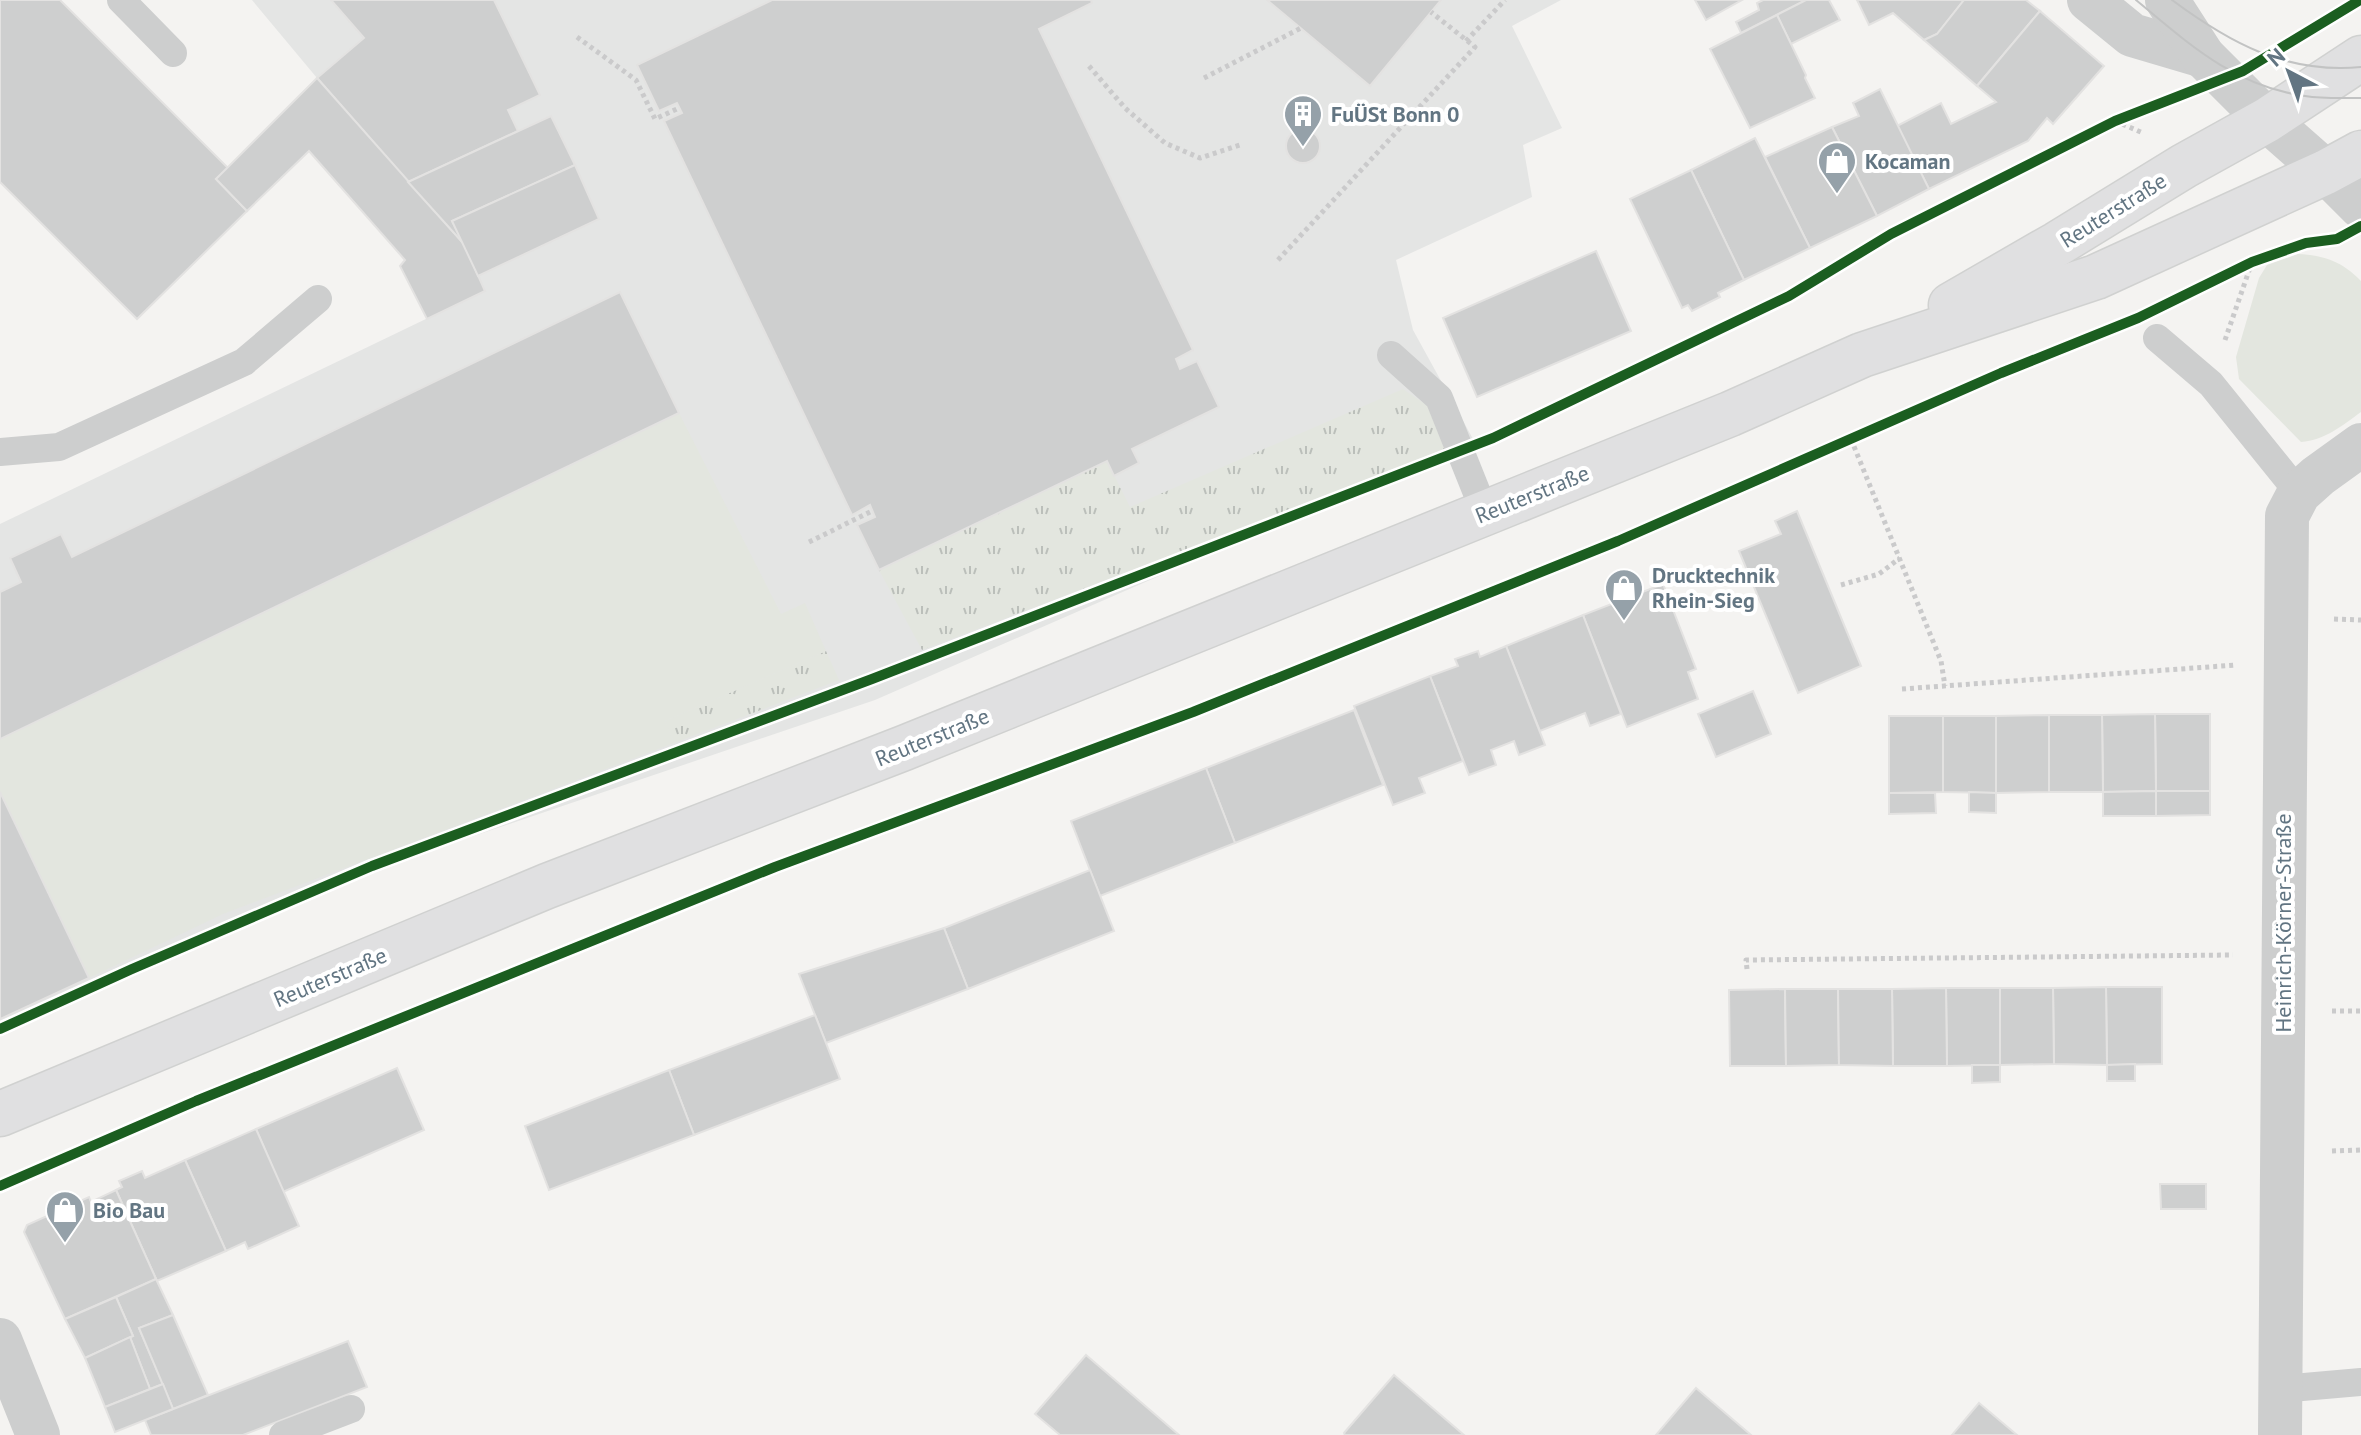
<svg xmlns="http://www.w3.org/2000/svg" width="2361" height="1435" font-family="'PT Sans',sans-serif">
  <defs>
    <pattern id="grass-tufts" width="24" height="20" patternUnits="userSpaceOnUse" patternTransform="scale(2)"><rect width="24" height="20" fill="#e3e6df"/><path d="M3 7l-1-3M5 7V3M7 7l1-3M15 17l-1-3M17 17v-4M19 17l1-3" fill="none" stroke="#bbbfba"/></pattern>
  </defs>
  <rect width="100%" height="100%" fill="#f4f3f1"/>
  <polygon fill="#e4e5e4" points="252,0 1561,0 1512,26 1562,128 1523,145 1532,197 1396,260 1413,330 1473,439 875,700 400,861 0,1027 0,524 484,291 317,78"/>
  <g fill="url(#grass-tufts)">
    <polygon points="1403,389 1428,406 1447,450 922,650 879,570 1107,461 1130,507"/>
    <polygon points="826,651 839,680 674,743 665,721"/>
  </g>
  <g fill="#e3e6df">
    <path d="M2298,254C2324,255 2343,262 2361,281V412C2342,426 2325,440 2301,442L2239,379L2236,357L2259,278L2267,265Z"/>
    <polygon points="679,413 781,614 805,603 826,651 665,721 674,743 223,914 89,978 0,792 0,739"/>
  </g>
  <g fill="#cecfcf" stroke="#e3e2e1" stroke-width="2">
    <polygon points="0,0 60,0 228,168 216,179 247,211 137,319 0,182"/>
    <polygon points="331,0 494,0 540,95 508,110 518,131 408,182 317,78 364,38"/>
    <polygon points="772,0 1091,0 1092,3 1039,29 1193,350 1176,359 1180,369 1197,361 1219,407 1132,449 1139,463 1114,476 1107,461 879,570 857,525 875,517 870,505 852,515 664,121 682,113 677,103 659,111 637,65"/>
    <polygon points="1267,0 1441,0 1370,86"/>
    <polygon points="1695,0 1742,0 1706,20"/>
    <polygon points="1763,0 1806,0 1741,33 1736,22 1759,10 1757,3"/>
    <polygon points="1806,0 1829,0 1840,20 1791,44 1777,15"/>
    <polygon points="1857,0 1964,0 1937,34 1924,40 1893,13 1869,25"/>
    <polygon points="1964,0 2026,0 2040,11 1977,86 1924,40 1937,34"/>
    <polygon points="2040,11 2104,66 2053,124 2047,118 2028,141 1929,189 1897,126 1941,103 1951,124 1996,102 1977,86"/>
    <polygon points="1777,15 1806,75 1805,78 1815,98 1750,128 1710,49"/>
    <polygon points="317,78 464,244 485,291 427,319 400,266 405,260 309,151 247,211 216,179"/>
    <polygon points="1880,89 1929,189 1877,216 1832,127 1859,116 1853,103"/>
    <polygon points="551,116 575,165 452,221 464,244 408,182"/>
    <polygon points="1832,127 1877,216 1810,248 1765,157"/>
    <circle cx="1303" cy="146" r="17"/>
    <polygon points="1755,138 1810,248 1744,280 1691,170"/>
    <polygon points="575,165 599,219 478,276 452,221"/>
    <polygon points="1691,170 1744,280 1718,293 1720,297 1692,311 1688,305 1682,308 1630,199"/>
    <polygon points="1596,251 1631,331 1477,397 1443,318"/>
    <polygon points="620,292 679,413 0,739 0,592 21,582 10,558 61,534 72,557"/>
    <polygon points="1797,511 1861,666 1798,693 1739,551 1781,534 1775,521"/>
    <polygon points="1663,584 1696,669 1688,672 1698,699 1627,727 1583,615"/>
    <polygon points="1583,615 1621,714 1590,726 1585,713 1540,731 1506,646"/>
    <polygon points="1506,646 1545,745 1519,755 1514,741 1491,750 1496,765 1469,775 1430,676 1458,666 1455,659 1478,651 1480,657"/>
    <polygon points="1430,676 1463,761 1419,778 1425,793 1393,805 1354,706"/>
    <polygon points="1753,691 1771,734 1716,757 1698,714"/>
    <polygon points="1354,710 1383,785 1235,843 1206,768"/>
    <polygon points="2155,714 2210,714 2210,791 2156,791"/>
    <polygon points="2155,714 2156,791 2103,792 2102,715"/>
    <polygon points="2049,715 2102,715 2103,792 2049,792"/>
    <polygon points="2049,715 2049,792 1996,793 1996,716"/>
    <polygon points="1889,716 1943,716 1943,792 1889,793"/>
    <polygon points="1943,716 1996,716 1996,793 1943,792"/>
    <polygon points="1206,768 1235,843 1100,896 1071,821"/>
    <polygon points="2156,791 2210,791 2210,815 2156,816"/>
    <polygon points="2156,791 2156,816 2103,816 2103,792"/>
    <polygon points="0,792 89,978 0,1019"/>
    <polygon points="1969,792 1996,793 1996,813 1969,812"/>
    <polygon points="1889,793 1935,793 1936,813 1889,814"/>
    <polygon points="1090,870 1114,931 968,989 944,928"/>
    <polygon points="944,928 968,989 826,1043 799,974"/>
    <polygon points="2106,987 2162,987 2162,1064 2107,1065"/>
    <polygon points="2106,987 2107,1065 2054,1064 2053,988"/>
    <polygon points="1946,988 2000,988 2000,1065 1947,1066"/>
    <polygon points="1946,988 1947,1066 1893,1066 1892,989"/>
    <polygon points="2000,988 2053,988 2054,1064 2000,1065"/>
    <polygon points="1785,989 1786,1066 1730,1066 1729,990"/>
    <polygon points="1785,989 1838,989 1839,1065 1786,1066"/>
    <polygon points="1838,989 1892,989 1893,1066 1839,1065"/>
    <polygon points="815,1015 840,1079 694,1135 669,1070"/>
    <polygon points="2135,1064 2135,1081 2107,1081 2107,1065"/>
    <polygon points="1972,1065 2000,1065 2000,1082 1972,1083"/>
    <polygon points="397,1068 424,1130 283,1192 256,1129"/>
    <polygon points="669,1070 694,1135 549,1190 525,1126"/>
    <polygon points="256,1129 299,1226 248,1249 245,1242 226,1251 185,1160"/>
    <polygon points="185,1160 226,1251 157,1281 116,1190 122,1187 119,1181 142,1171 145,1178"/>
    <polygon points="2160,1184 2206,1184 2206,1209 2161,1209"/>
    <polygon points="116,1190 156,1279 65,1319 24,1232 27,1225 89,1197 91,1202"/>
    <polygon points="156,1279 173,1315 139,1328 163,1384 150,1389 130,1337 133,1336 116,1297"/>
    <polygon points="116,1297 133,1336 85,1358 65,1319"/>
    <polygon points="173,1315 208,1395 173,1409 139,1328"/>
    <polygon points="130,1337 150,1389 105,1407 85,1358"/>
    <polygon points="348,1341 367,1387 243,1435 151,1435 145,1420"/>
    <polygon points="1086,1355 1179,1435 1060,1435 1035,1414"/>
    <polygon points="1394,1375 1464,1435 1345,1435 1344,1433"/>
    <polygon points="163,1384 173,1409 115,1432 105,1407"/>
    <polygon points="1696,1388 1751,1435 1656,1435"/>
    <polygon points="1979,1403 2017,1435 1952,1435"/>
  </g>
  <g fill="none" stroke-linecap="round" stroke-linejoin="round">
    <g stroke="#d0d1d0" stroke-width="47">
      <g id="primary">
        <polyline points="1951,305 2057,244 2184,166 2267,120 2361,58"/>
        <polyline points="0,1114 547,886 904,748 1730,414 1862,355 2096,277 2326,172 2361,153"/>
      </g>
    </g>
    <g stroke="#cacacb" stroke-width="5" stroke-dasharray="4 4" stroke-linecap="butt">
      <polyline points="577,37 636,80 655,119 679,108"/>
      <polyline points="1466,41 1505,0"/>
      <polyline points="1089,66 1125,108 1165,143 1200,158 1240,145"/>
      <polyline points="1204,78 1301,28"/>
      <polyline points="2115,121 2143,133"/>
      <polyline points="1278,260 1475,47 1431,12"/>
      <polyline points="2225,340 2252,262"/>
      <polyline points="1851,439 1941,661 1945,686"/>
      <polyline points="809,542 872,511"/>
      <polyline points="1841,585 1879,574 1900,558"/>
      <polyline points="2334,619 2361,620"/>
      <polyline points="1902,689 2236,665"/>
      <polyline points="1747,969 1746,960 2233,955"/>
      <polyline points="2332,1011 2361,1011"/>
      <polyline points="2332,1151 2361,1150"/>
    </g>
    <g stroke="#cdcece" stroke-width="28">
      <polyline points="121,0 173,53"/>
      <polyline points="2157,338 2211,384 2299,493"/>
      <polyline points="1391,355 1439,398 1485,513"/>
      <polyline points="0,452 59,447 244,362 318,299"/>
      <polyline points="2281,1389 2361,1382"/>
      <polyline points="283,1435 351,1409"/>
    </g>
    <g stroke="#cdcece" stroke-width="44">
      <polyline points="2326,172 2361,207"/>
      <polyline points="0,1340 38,1435"/>
      <polyline points="2280,1435 2287,516 2299,493 2318,476 2361,445"/>
    </g>
    <g stroke="#cdcece" stroke-width="44">
      <polyline points="2089,0 2132,35 2203,56"/>
      <polyline points="2167,0 2203,56 2267,120 2326,172"/>
    </g>
    <use href="#primary" stroke="#e0e0e1" stroke-width="44"/>
    <g stroke="#c2c3c3" stroke-width="2">
      <path d="M2136,0C2189,44 2234,86 2305,96C2323,99 2343,98 2361,98"/>
      <path d="M2172,0C2230,43 2286,74 2361,67"/>
    </g>
    <g stroke="#fff" stroke-width="15">
      <g id="cycleway">
        <polyline points="0,1029 132,969 372,866 872,679 1493,438 1789,296 1891,234 2115,121 2243,71 2360,0"/>
        <polyline points="0,1186 196,1101 775,867 1193,712 1618,541 2001,373 2138,318 2252,262 2306,243 2337,239 2361,226"/>
      </g>
    </g>
    <use href="#cycleway" stroke="#1b5e20" stroke-width="10"/>
  </g>
  <defs>
    <g id="building-pin" transform="scale(2)"><path d="M0 17L-7.5 6A9.5 9.5 0 1 1 7.5 6Z" fill="#95a1a9" stroke="#fff"/><path d="M-4-6H4V6H1V3H-1V6H-4ZM-2.5-4.3h1.7v1.8h-1.7ZM.8-4.3h1.7v1.8H.8ZM-2.5-1h1.7V.8h-1.7ZM.8-1h1.7V.8H.8Z" fill="#fff"/></g>
    <g id="shop-pin" transform="scale(2)"><path d="M0 17L-7.5 6A9.5 9.5 0 1 1 7.5 6Z" fill="#95a1a9" stroke="#fff"/><path d="M-5-2.5h2.3a2.7 3.5 0 0 1 5.4 0H5L5.5 6h-11ZM-1.5-2.5h3a1.5 2.3 0 0 0-3 0Z" fill="#fff"/></g>
  </defs>
  <g fill-rule="evenodd">
    <use href="#building-pin" x="1303" y="114"/>
    <use href="#shop-pin" x="1837" y="161"/>
    <use href="#shop-pin" x="1624" y="588"/>
    <use href="#shop-pin" x="65" y="1210"/>
  </g>
  <g text-anchor="middle" stroke-width="8" stroke-linejoin="round" paint-order="stroke">
    <g font-size="22" font-weight="bold" fill="#627582" stroke="#fff" text-anchor="start">
      <text x="1331" y="122">FuÜSt Bonn 0</text>
      <text x="1865" y="169">Kocaman</text>
      <text x="1652" y="583">Drucktechnik<tspan x="1652" dy="25">Rhein-Sieg</tspan></text>
      <text x="93" y="1218">Bio Bau</text>
    </g>
    <g font-size="22" fill="#627582" stroke="#fff">
      <text transform="translate(2113 210) rotate(-32)" y="8">Reuterstraße</text>
      <text transform="translate(1532 494) rotate(-22)" y="8">Reuterstraße</text>
      <text transform="translate(932 737) rotate(-22)" y="8">Reuterstraße</text>
      <text transform="translate(2283 923) rotate(-90)" y="8">Heinrich-Körner-Straße</text>
      <text transform="translate(330 977) rotate(-23)" y="8">Reuterstraße</text>
    </g>
  </g>
  <g transform="translate(2289 72) rotate(319)" stroke="#ffffff" stroke-width="6" paint-order="stroke">
  <path d="M0-6L14 30L0 20L-14 30Z" fill="#627582"/>
  <text y="-12" font-size="22" font-weight="bold" text-anchor="middle" fill="#627582">N</text>
  </g>
</svg>
